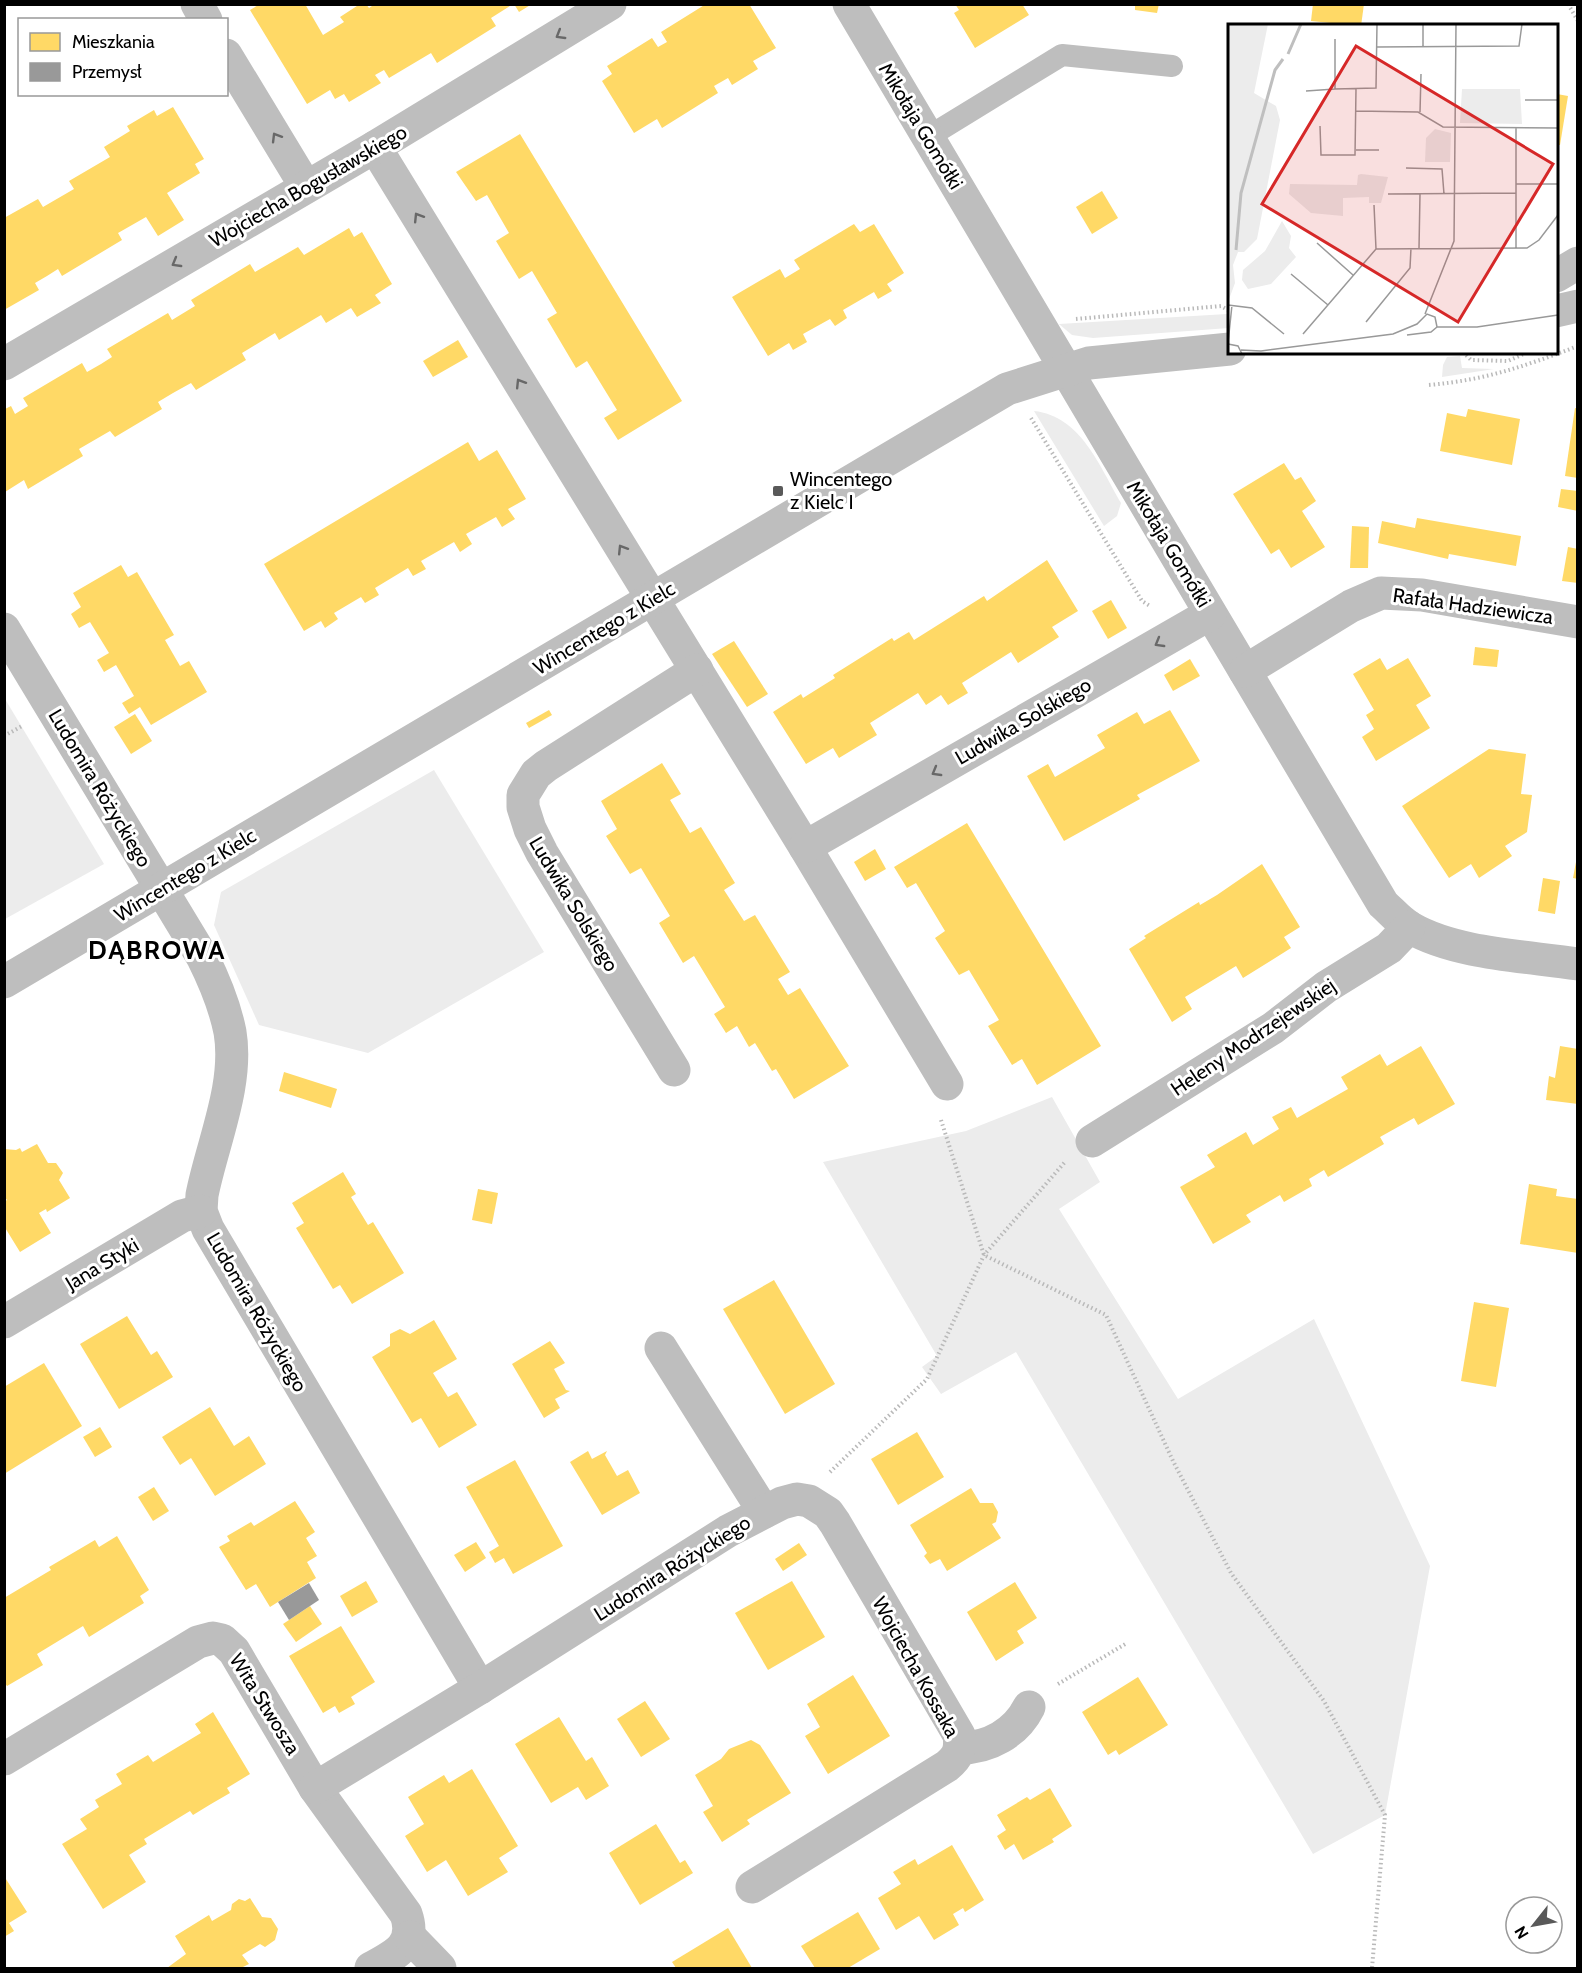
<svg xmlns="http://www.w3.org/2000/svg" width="1582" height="1973" font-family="Cabin,sans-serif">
  <rect width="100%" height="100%" fill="#fff"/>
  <g fill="#ececec">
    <polygon points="1227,314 1229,328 1093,338 1072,335 1059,324"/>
    <polygon points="1460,356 1462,368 1494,369 1442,377 1443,365 1447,357"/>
    <path d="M1034,411C1081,416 1100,467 1121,503L1117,516L1104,526Z"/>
    <polygon points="5,699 104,864 5,919 4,919"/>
    <polygon points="434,770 544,952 368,1053 259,1025 214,925 221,892"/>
    <polygon points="1052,1097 1100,1182 1059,1209 1178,1399 1314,1319 1430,1566 1385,1815 1313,1854 1016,1352 941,1394 922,1367 937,1356 823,1162 966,1131"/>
  </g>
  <g fill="#ffd966">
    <polygon points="260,4 305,4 323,35 344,22 340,17 360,4 366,4 369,8 375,4 513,4 491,18 496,26 437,63 431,53 389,78 384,70 375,75 381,83 349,102 344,94 335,99 330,90 307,104 250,10"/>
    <polygon points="514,4 532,4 519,12"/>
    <polygon points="706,4 749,4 776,48 753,61 758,69 732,85 728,78 714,86 718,93 662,128 657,119 634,133 602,81 612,74 607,66 652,38 658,47 667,42 661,32"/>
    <polygon points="955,4 1022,4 1029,15 975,48 954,13 959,10"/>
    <polygon points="1135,4 1159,4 1157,13 1135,10"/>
    <polygon points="1313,4 1364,4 1361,26 1311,21"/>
    <polygon points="1557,94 1568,96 1560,145 1557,145"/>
    <polygon points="173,107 204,159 195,164 200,173 167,193 184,220 158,236 146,217 118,233 122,240 62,276 58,269 47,276 35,283 39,290 4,310 4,218 38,199 43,207 74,189 69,181 110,157 104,147 130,131 127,126 154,110 157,116"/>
    <polygon points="520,134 682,401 618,440 604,418 617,410 587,361 576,368 547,319 557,313 532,271 519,279 496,241 509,233 487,195 476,201 456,172"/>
    <polygon points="1102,191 1118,218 1092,234 1076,207"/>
    <polygon points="854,224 860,232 874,224 904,273 887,284 892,291 878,299 874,292 843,310 847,318 835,326 830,319 803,334 807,342 793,350 789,343 768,356 732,297 780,269 785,278 800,269 794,260"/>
    <polygon points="349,228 354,237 362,232 392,284 375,295 381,303 357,317 351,308 326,323 321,315 279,340 275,333 242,353 246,360 196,390 191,383 173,393 158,402 162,409 115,437 110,431 79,449 83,456 28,489 24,480 5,492 5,409 11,406 15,414 28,406 23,398 82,363 87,372 101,364 112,357 107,349 168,313 172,320 195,306 191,300 250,264 255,272 298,247 304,255"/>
    <polygon points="458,340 468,357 433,377 423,361"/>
    <polygon points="1575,408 1578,409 1578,478 1565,476"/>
    <polygon points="1468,409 1520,419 1512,465 1440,451 1447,413 1466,417"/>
    <polygon points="468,442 479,461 497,450 526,499 508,509 515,519 502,527 496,517 466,534 472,544 460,552 454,542 421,561 426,569 413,576 408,568 375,588 379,595 365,603 361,597 334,613 338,619 325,628 321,621 304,631 264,564"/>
    <polygon points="1284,463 1295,480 1301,477 1316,501 1302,511 1325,547 1291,568 1279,549 1271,554 1233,494"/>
    <polygon points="1561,489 1578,491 1578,511 1558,507"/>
    <polygon points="1417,518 1521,536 1516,566 1449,554 1448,559 1378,543 1382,521 1415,528"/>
    <polygon points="1352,526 1369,527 1368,568 1350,568"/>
    <polygon points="1568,547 1578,549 1578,583 1562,581"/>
    <polygon points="1047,560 1078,611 1052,627 1059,637 1018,663 1011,652 962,683 968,693 948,705 941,695 926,705 918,693 870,723 877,735 839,758 833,748 806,764 773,712 801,694 803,698 835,678 833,675 892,638 894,641 909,632 914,640 984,596 987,601"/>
    <polygon points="121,565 128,577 137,572 174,635 165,640 180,666 189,661 207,692 151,725 140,707 129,714 122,703 134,696 116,665 104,672 97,660 109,653 90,622 79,628 71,614 81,607 73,593"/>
    <polygon points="1111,600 1127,628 1108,639 1092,611"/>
    <polygon points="734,641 768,694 747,707 712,654"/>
    <polygon points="1475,647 1499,650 1497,667 1473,665"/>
    <polygon points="1380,658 1387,670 1408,658 1431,696 1416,705 1430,728 1376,761 1362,737 1374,729 1366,715 1374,710 1353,674"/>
    <polygon points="1190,659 1200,676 1173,691 1164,675"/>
    <polygon points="549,710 552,715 529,728 526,723"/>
    <polygon points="1170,710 1200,761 1137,795 1140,799 1064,841 1027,776 1048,764 1055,777 1105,748 1097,735 1137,712 1144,724"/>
    <polygon points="135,714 152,741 131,754 114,727"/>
    <polygon points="1489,749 1526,754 1521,794 1532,795 1527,832 1505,846 1512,856 1479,878 1471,864 1449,878 1402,806"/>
    <polygon points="662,763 681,794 670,800 690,833 701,827 735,883 724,890 744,921 755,915 790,972 778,979 788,995 800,988 849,1066 794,1099 776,1069 772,1071 755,1043 749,1047 737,1026 726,1033 714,1014 725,1007 694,956 683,963 659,923 670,916 641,868 630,874 606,836 617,829 601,801"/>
    <polygon points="967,823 1101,1046 1037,1085 1022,1059 1012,1065 988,1026 999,1020 969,970 959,975 935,938 945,931 916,883 907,888 894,867"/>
    <polygon points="875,849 886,869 865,881 854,862"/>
    <polygon points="1576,862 1578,862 1578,879 1573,878"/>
    <polygon points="1262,864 1300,927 1284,937 1291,948 1243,978 1236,966 1185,997 1192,1009 1172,1022 1129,949 1146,938 1144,936 1199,902 1200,905 1217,895"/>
    <polygon points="1543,878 1560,881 1555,914 1538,911"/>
    <polygon points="1421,1046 1455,1104 1418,1125 1414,1118 1380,1137 1384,1144 1328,1177 1324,1170 1309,1179 1312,1186 1284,1202 1280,1195 1246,1215 1251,1222 1213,1244 1180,1187 1215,1167 1207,1155 1246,1132 1253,1145 1279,1129 1272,1117 1291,1107 1297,1118 1348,1089 1341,1077 1380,1054 1387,1066"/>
    <polygon points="1560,1046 1578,1049 1578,1104 1546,1100 1549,1076 1555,1078"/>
    <polygon points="284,1072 337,1089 331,1108 279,1091"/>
    <polygon points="37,1144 48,1163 56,1163 63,1173 59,1180 70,1198 47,1212 46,1209 39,1213 51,1233 20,1252 4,1226 4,1202 7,1200 4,1196 4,1149 16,1150 20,1148 22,1152"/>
    <polygon points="343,1172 356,1194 351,1197 368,1225 373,1222 404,1273 352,1304 340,1285 333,1289 296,1228 304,1223 292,1203"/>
    <polygon points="1529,1184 1557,1189 1556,1196 1578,1199 1578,1253 1520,1244"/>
    <polygon points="478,1189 498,1193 492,1224 472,1220"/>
    <polygon points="774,1280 835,1384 785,1414 723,1309"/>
    <polygon points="1474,1302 1509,1308 1496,1387 1461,1381"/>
    <polygon points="127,1316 151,1355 157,1351 173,1377 119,1409 80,1344"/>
    <polygon points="434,1320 457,1359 433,1373 448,1397 457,1392 477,1425 439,1448 421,1418 412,1423 372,1357 390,1346 390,1334 400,1329 410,1334"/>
    <polygon points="550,1341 565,1363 554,1369 566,1390 570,1391 555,1399 560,1408 544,1418 512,1364"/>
    <polygon points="44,1363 82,1426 4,1474 4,1387"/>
    <polygon points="210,1407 234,1446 249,1436 266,1464 215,1496 191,1458 180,1465 162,1437"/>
    <polygon points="100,1427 112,1447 95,1457 83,1437"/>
    <polygon points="917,1432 944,1477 898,1505 871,1459"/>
    <polygon points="588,1451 592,1459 607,1451 605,1455 617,1476 628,1470 640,1493 602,1515 570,1462"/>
    <polygon points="515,1460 563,1546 513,1574 504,1558 495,1563 489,1552 499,1546 466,1487"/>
    <polygon points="154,1487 169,1511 153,1521 138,1497"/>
    <polygon points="971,1488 980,1503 993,1503 998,1512 996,1522 992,1524 1001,1538 947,1571 940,1559 930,1564 924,1556 927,1553 910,1525"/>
    <polygon points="295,1501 315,1532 306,1538 317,1556 307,1562 316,1578 270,1607 256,1584 246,1590 219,1547 230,1541 227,1536 251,1522 254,1526"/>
    <polygon points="117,1536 149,1590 140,1596 144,1603 89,1637 83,1626 37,1654 43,1665 7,1686 4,1682 4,1598 51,1570 49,1567 95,1540 99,1547"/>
    <polygon points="476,1542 486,1558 465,1572 454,1555"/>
    <polygon points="799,1543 807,1555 783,1571 775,1559"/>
    <polygon points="366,1581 378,1602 352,1617 340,1596"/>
    <polygon points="792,1581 825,1637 768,1670 735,1613"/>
    <polygon points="1015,1582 1037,1618 1017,1631 1024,1643 996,1661 967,1612"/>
    <polygon points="310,1606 322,1624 296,1642 283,1624"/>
    <polygon points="341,1626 375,1682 351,1697 355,1704 339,1713 335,1706 323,1713 289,1656"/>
    <polygon points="853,1675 890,1736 828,1774 805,1736 820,1727 807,1704"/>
    <polygon points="1138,1677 1168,1725 1119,1755 1116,1750 1108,1755 1082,1712"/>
    <polygon points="645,1701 670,1739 641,1757 617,1719"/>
    <polygon points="213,1712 250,1774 227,1788 230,1793 211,1804 193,1815 190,1811 144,1839 147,1844 129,1855 146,1882 103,1909 62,1844 87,1829 80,1819 99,1807 95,1800 122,1784 116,1774 148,1755 153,1762 201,1733 195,1724"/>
    <polygon points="559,1717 586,1761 592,1757 609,1786 586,1800 578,1787 551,1803 515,1744"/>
    <polygon points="751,1740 760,1745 791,1793 747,1820 750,1824 722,1842 703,1812 713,1806 695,1775 721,1759 729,1749"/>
    <polygon points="472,1769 518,1846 499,1858 508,1872 468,1896 446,1860 427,1872 405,1836 424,1824 408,1797 444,1775 449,1783"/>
    <polygon points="1050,1788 1072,1826 1052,1839 1054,1842 1023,1860 1014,1844 1005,1850 997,1836 1006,1830 997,1815 1027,1797 1030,1800"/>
    <polygon points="656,1824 680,1863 685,1860 693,1873 640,1905 609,1853"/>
    <polygon points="952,1845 984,1900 965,1912 963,1908 953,1914 959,1925 934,1940 919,1916 896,1930 878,1898 901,1884 893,1872 915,1859 918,1865"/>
    <polygon points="4,1876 27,1912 9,1923 14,1931 4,1937"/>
    <polygon points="250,1898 262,1917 271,1918 278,1929 275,1940 265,1947 260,1944 242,1955 249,1964 241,1968 167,1968 186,1954 175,1936 209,1915 212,1921 231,1910 232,1904 239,1899 245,1901"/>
    <polygon points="858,1912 880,1949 848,1968 815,1968 801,1946"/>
    <polygon points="728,1928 752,1968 676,1968 672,1962"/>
  </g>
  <polygon fill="#999" points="309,1583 319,1600 289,1620 278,1602"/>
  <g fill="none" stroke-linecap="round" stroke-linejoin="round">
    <g stroke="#b9b9b9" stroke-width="4" stroke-dasharray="1.5 3" stroke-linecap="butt">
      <polyline points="1568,4 1578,21"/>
      <polyline points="1076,319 1221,306 1230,311"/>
      <polyline points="1463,352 1471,360 1508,361 1528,352"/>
      <path d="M1429,385C1486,380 1525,366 1578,346"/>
      <polyline points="1031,418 1142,601 1150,606"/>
      <polyline points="4,736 22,726"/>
      <polyline points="941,1120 984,1255 1106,1315 1173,1461 1231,1573 1324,1701 1385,1815 1372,1968"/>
      <polyline points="830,1472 927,1379 984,1255 1065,1162"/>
      <polyline points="1058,1684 1127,1643"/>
    </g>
    <polyline stroke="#bebebe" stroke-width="22" points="928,137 1062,55 1172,66"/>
    <g stroke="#bebebe" stroke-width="33">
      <polyline points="197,4 206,20"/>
      <path d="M849,4L1383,904C1392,912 1400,922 1411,928C1456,954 1526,956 1578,964"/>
      <polyline points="226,55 306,187"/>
      <polyline points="375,147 805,847 947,1084"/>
      <polyline points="1556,276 1578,263"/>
      <polyline points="1556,311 1578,306"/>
      <polyline points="4,364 375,147 610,4"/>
      <path d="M4,629L203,958C215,982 225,1007 230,1032C239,1085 212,1144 202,1195L201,1211L208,1229L480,1688"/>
      <polyline points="1245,671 1351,606 1381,593 1422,595 1578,622"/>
      <polyline points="805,847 1210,614"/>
      <polyline points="4,982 1007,389 1089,363 1230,349"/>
      <polyline points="674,1070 542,853 530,829 523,807 523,795 536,774 546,766 697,670"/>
      <polyline points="1092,1141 1273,1028 1326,987 1389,948 1409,927"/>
      <polyline points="4,1322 182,1216 201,1211"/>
      <polyline points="661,1348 764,1512"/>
      <path d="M960,1748C989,1748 1016,1733 1029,1707"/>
      <path d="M4,1759L198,1642L213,1638L222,1640L234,1651L315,1788L406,1914C417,1945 395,1955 371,1968"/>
      <path d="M315,1788L480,1688L728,1531L782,1503L797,1499L809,1501L828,1513L835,1523L959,1735C961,1750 958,1757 947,1766L752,1887"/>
      <polyline points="410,1937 440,1968"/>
    </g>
  </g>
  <defs><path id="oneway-chevron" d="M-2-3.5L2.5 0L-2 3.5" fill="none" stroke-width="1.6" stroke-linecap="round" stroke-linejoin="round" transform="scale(1.5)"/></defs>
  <g stroke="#686868">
    <use href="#oneway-chevron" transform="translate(560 35) rotate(149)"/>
    <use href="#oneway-chevron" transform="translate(276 137) rotate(-121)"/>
    <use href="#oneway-chevron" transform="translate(418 217) rotate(-122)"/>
    <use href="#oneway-chevron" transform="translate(176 263) rotate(150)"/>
    <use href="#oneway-chevron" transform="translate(520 383) rotate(-122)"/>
    <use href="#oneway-chevron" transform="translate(622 549) rotate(-122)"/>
    <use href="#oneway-chevron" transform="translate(1159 643) rotate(150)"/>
    <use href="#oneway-chevron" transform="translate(936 772) rotate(150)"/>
  </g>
  <rect fill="#595959" stroke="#fff" stroke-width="2" x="772" y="485" width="12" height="12" rx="3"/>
  <g text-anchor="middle" stroke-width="6" stroke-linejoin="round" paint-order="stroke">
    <g font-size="20" fill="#000" stroke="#fff">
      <text transform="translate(921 126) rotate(59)" y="7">Mikołaja Gomółki</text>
      <text transform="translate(308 186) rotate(-30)" y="7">Wojciecha Bogusławskiego</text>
      <text transform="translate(1169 544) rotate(59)" y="7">Mikołaja Gomółki</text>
      <text transform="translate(1473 606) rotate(8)" y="7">Rafała Hadziewicza</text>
      <text transform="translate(604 628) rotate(-31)" y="7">Wincentego z Kielc</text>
      <text transform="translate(1023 721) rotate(-30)" y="7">Ludwika Solskiego</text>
      <text transform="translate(100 788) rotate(59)" y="7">Ludomira Różyckiego</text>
      <text transform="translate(185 875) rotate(-31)" y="7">Wincentego z Kielc</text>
      <text transform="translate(574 904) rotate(59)" y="7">Ludwika Solskiego</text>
      <text transform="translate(1253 1037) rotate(-34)" y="7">Heleny Modrzejewskiej</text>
      <text transform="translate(102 1264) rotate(-31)" y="7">Jana Styki</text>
      <text transform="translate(257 1312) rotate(60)" y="7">Ludomira Różyckiego</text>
      <text transform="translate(672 1568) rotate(-32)" y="7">Ludomira Różyckiego</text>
      <text transform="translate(916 1667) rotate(61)" y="7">Wojciecha Kossaka</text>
      <text transform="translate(265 1704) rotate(58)" y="7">Wita Stwosza</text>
    </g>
    <g font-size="20" fill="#000" stroke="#fff" text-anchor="start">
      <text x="790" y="486">Wincentego<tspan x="790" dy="23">z Kielc I</tspan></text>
    </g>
    <g font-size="26" font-weight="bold" letter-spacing="1.5" fill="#000" stroke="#fff">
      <text x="157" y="959">DĄBROWA</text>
    </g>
  </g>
  <g transform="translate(1228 24)">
    <rect width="330" height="330" fill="#fff"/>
    <path d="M0,0H40L26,69L48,82L52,96L29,215L16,228H10L5,241L7,259L0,278ZM234,65H292L294,100L232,99ZM207,105L223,109L222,138H197L198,114ZM133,150L160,153L153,179H141V173L115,174V192L83,189L61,170L62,160L129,161L130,151ZM54,197L63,212L61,224L68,233L43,260L20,265L14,256L15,246L37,227Z" fill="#ececec"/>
    <path fill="none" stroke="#bfbfbf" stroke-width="3" d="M60,30L73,0M8,226L13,169L47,46L55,35"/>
    <path fill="none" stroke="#999" stroke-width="1.5" d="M195,0V22M107,15V65L148,64L149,0M149,23L291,22L294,0M78,67L107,65M297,76H330M128,87L190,88L215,103L330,104M192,88L193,50M92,102L93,131H127L128,65M128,126H151M178,144L214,145L216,170M288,160H330M160,170L288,169M146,181L148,225M89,219L125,251M191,224L192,170M288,225V103M63,250L100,281M0,281L24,284L56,310M197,290L226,217L228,0M138,298L182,244L183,224M209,303H249L330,291M75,310L148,225L299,224L311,216L330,191M179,311L203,308L209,303M0,319L4,281M0,320L10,322L14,330M13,326L33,327L165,310L189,300L199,290L207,293L209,303"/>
    <path fill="#d62828" fill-opacity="0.15" stroke="#d62828" stroke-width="3" d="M128,22L325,140L230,298L34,180Z"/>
    <rect width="330" height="330" fill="none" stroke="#000" stroke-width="3"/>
  </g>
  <rect width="1582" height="1973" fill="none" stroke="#000000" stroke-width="12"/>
  <rect x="18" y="18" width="210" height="78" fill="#ffffff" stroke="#999999" stroke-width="1.5"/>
  <rect x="30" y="33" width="30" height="18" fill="#ffd966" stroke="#999999" stroke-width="1.5"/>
  <text x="72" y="48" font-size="18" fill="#000000">Mieszkania</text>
  <rect x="30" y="63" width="30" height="18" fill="#999999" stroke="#999999" stroke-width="1.5"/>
  <text x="72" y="78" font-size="18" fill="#000000">Przemysł</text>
  <g transform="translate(1534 1925) rotate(239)"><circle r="28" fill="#ffffff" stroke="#999999" stroke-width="1.5"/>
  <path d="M0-4.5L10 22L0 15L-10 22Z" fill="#595959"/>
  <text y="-9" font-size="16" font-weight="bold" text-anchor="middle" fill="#000000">N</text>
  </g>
</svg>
